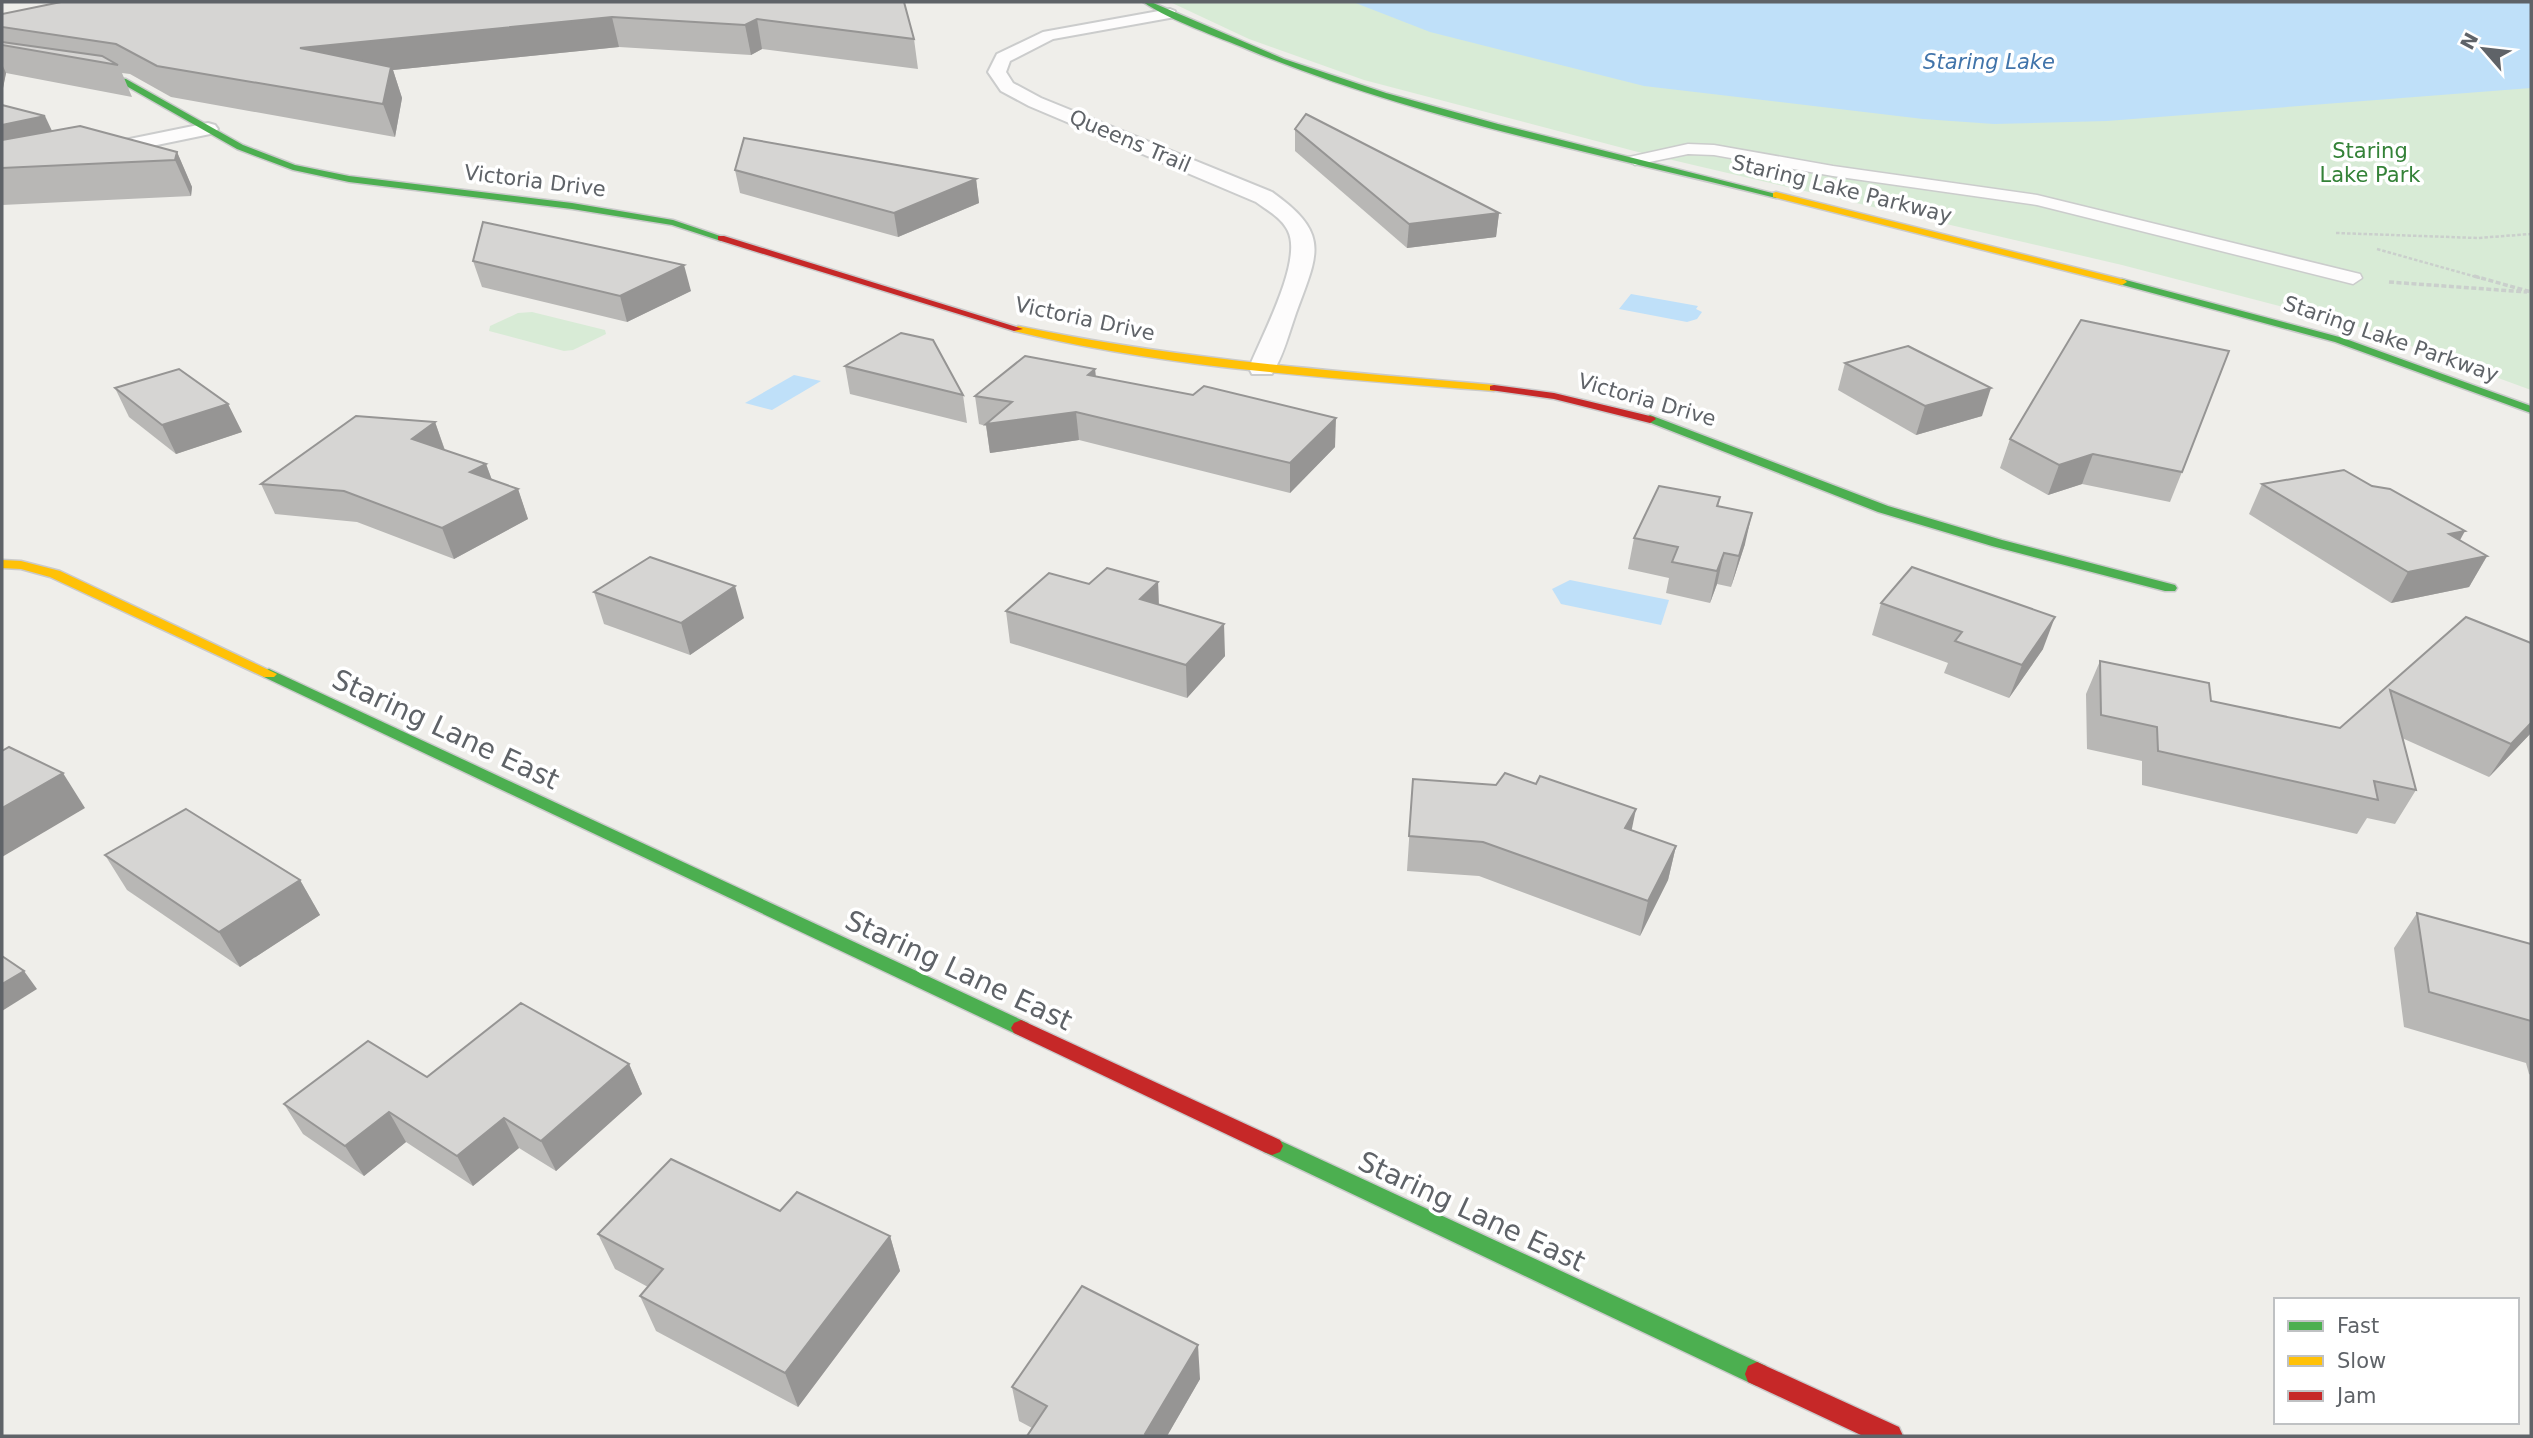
<svg xmlns="http://www.w3.org/2000/svg" width="2533" height="1438" font-family="'DejaVu Sans',sans-serif">
  <rect width="100%" height="100%" fill="#efeeea"/>
  <g fill="#d8ebd6">
    <polygon points="1170,2 2531,2 2531,390 2356,326 2122,265 1638,152 1364,80 1249,39"/>
    <polygon points="532,312 605,330 606,334 573,350 564,351 489,331 490,326 518,313"/>
  </g>
  <g fill="#bfe0f9">
    <polygon points="1353,2 2531,2 2531,88 2107,121 1994,124 1923,119 1644,86 1430,32"/>
    <polygon points="1631,294 1698,306 1696,309 1702,312 1697,319 1687,322 1619,309"/>
    <polygon points="794,375 821,381 772,410 745,403"/>
    <polygon points="1570,580 1669,600 1661,625 1561,604 1552,589"/>
  </g>
  <g fill="none" stroke-linecap="round" stroke-linejoin="round">
    <g stroke="#cbcccc" stroke-width="3">
      <polygon id="lane" points="1688,144 1714,145 1833,166 2037,195 2360,274 2362,278 2353,284 2037,205 1833,176 1714,155 1688,154 1635,165 1627,160 1629,157"/>
    </g>
    <g stroke="#cbcccc" stroke-width="4">
      <g id="street">
        <path d="M1170,9L1175,11V17L1053,39L1010,61L1006,72L1013,83L1041,98L1272,192C1331,234 1318,253 1296,313C1289,333 1283,357 1272,374H1252L1249,368C1261,337 1303,261 1288,231C1282,218 1267,210 1256,202L1029,106L1001,91L988,72L997,54L1043,32Z"/>
        <polygon points="208,123 215,125 218,129 215,133 2,177 2,165"/>
      </g>
    </g>
    <g stroke="#cacacb" stroke-width="3">
      <g id="fast">
        <path d="M1143,2H1151L1284,59L1386,93L1498,124L1780,195L1776,198C1600,154 1417,119 1249,50C1216,36 1173,22 1143,2Z"/>
        <polygon points="2,60 126,79 243,145 295,165 349,176 572,203 673,220 726,238 721,241 672,225 572,209 349,182 293,170 237,149 121,83 2,64"/>
        <polygon points="2122,279 2343,338 2531,406 2531,413 2335,342 2119,284 2119,280"/>
        <polygon points="1650,415 1888,506 2002,540 2175,585 2177,588 2175,591 2165,591 1992,546 1878,512 1646,421 1646,417"/>
        <polygon points="269,669 1028,1023 1031,1028 1028,1033 1021,1036 1014,1033 264,677 261,674 264,671"/>
        <polygon points="1272,1137 1766,1366 1769,1374 1766,1382 1757,1386 1748,1382 1264,1152 1261,1146 1264,1140"/>
      </g>
    </g>
    <g stroke="#cacacb" stroke-width="3">
      <g id="slow">
        <polygon points="1776,192 2125,280 2127,282 2122,285 1773,197 1773,193"/>
        <path d="M1018,326C1175,359 1334,371 1494,385L1500,388L1494,391C1334,378 1171,369 1014,331L1013,329Z"/>
        <polygon points="2,560 21,561 60,571 277,674 274,677 264,677 50,577 21,569 2,568"/>
      </g>
    </g>
    <g stroke="#cacacb" stroke-width="3">
      <g id="jam">
        <polygon points="718,236 724,236 1023,329 1014,331 718,240"/>
        <polygon points="1494,385 1554,393 1654,417 1656,419 1650,423 1554,399 1490,390 1490,386"/>
        <polygon points="1021,1020 1280,1140 1283,1146 1280,1152 1272,1155 1264,1152 1014,1033 1011,1028 1014,1023"/>
        <polygon points="1757,1362 1899,1427 1903,1436 1863,1436 1748,1382 1745,1374 1748,1366"/>
      </g>
    </g>
    <g stroke="#cacfcc" stroke-width="2.5" stroke-dasharray="3.5 2" stroke-linecap="butt">
      <polyline points="2336,233 2478,238 2531,234"/>
      <polyline points="2377,249 2480,278"/>
    </g>
    <g stroke="#cacfcc" stroke-width="3.5" stroke-dasharray="5 2.5" stroke-linecap="butt">
      <polyline points="2474,276 2531,292"/>
      <polyline points="2389,282 2527,292"/>
    </g>
    <use href="#lane" fill="#fdfcfc" fill-rule="evenodd"/>
    <use href="#street" fill="#fdfcfc" fill-rule="evenodd"/>
    <use href="#fast" fill="#4caf50" fill-rule="evenodd"/>
    <use href="#slow" fill="#ffc107" fill-rule="evenodd"/>
    <use href="#jam" fill="#c62828" fill-rule="evenodd"/>
  </g>
  <g fill="#b8b7b5">
    <polygon points="904,2 914,39 918,69 762,49 751,55 619,47 393,70 402,98 395,137 171,97 130,74 122,73 132,97 6,73 2,93 2,14"/>
    <polygon points="2,105 52,131 177,152 192,187 191,196 2,205"/>
    <polygon points="1295,129 1499,213 1496,237 1407,248 1295,151"/>
    <polygon points="735,170 976,179 979,203 898,237 740,193"/>
    <polygon points="473,261 691,291 627,322 482,287"/>
    <polygon points="2081,320 2182,472 2170,502 2082,484 2048,495 2000,468 2010,439"/>
    <polygon points="1845,363 1982,416 1916,435 1838,390"/>
    <polygon points="845,366 963,395 967,423 850,394"/>
    <polygon points="1095,369 1096,377 1335,447 1290,493 1079,440 990,453 986,426 979,424 975,396"/>
    <polygon points="115,388 228,404 242,432 176,454 129,417"/>
    <polygon points="435,422 445,450 486,464 492,480 518,489 528,519 454,559 357,522 275,514 261,484"/>
    <polygon points="2262,484 2487,556 2469,587 2391,603 2249,514"/>
    <polygon points="1720,497 1718,506 1745,544 1731,587 1717,584 1710,603 1666,593 1669,578 1628,569 1634,538"/>
    <polygon points="1158,582 1159,605 1225,656 1187,698 1010,643 1006,611 1089,584"/>
    <polygon points="594,592 744,618 690,655 604,624"/>
    <polygon points="1881,603 2043,649 2009,698 1944,673 1948,663 1872,635"/>
    <polygon points="2466,617 2531,643 2531,733 2489,777 2402,738 2416,790 2395,824 2367,818 2357,834 2142,785 2142,761 2087,749 2086,694 2100,661 2211,701 2340,728"/>
    <polygon points="1413,779 1632,831 1676,846 1668,880 1640,936 1479,876 1407,871"/>
    <polygon points="105,855 300,880 320,915 240,967 127,890"/>
    <polygon points="2417,913 2531,944 2531,1075 2529,1074 2526,1063 2404,1027 2394,948"/>
    <polygon points="629,1064 642,1094 556,1171 519,1148 473,1186 406,1142 364,1176 303,1134 284,1104 427,1077"/>
    <polygon points="780,1211 890,1236 900,1271 798,1407 656,1331 640,1296 648,1287 615,1269 598,1234"/>
    <polygon points="1200,1379 1167,1436 1027,1436 1032,1428 1019,1421 1012,1387"/>
  </g>
  <g fill="#969594">
    <polygon points="612,17 619,47 393,70 402,98 395,137 383,104 300,48"/>
    <polygon points="757,19 762,49 751,55 745,25"/>
    <polygon points="2,64 6,73 2,93"/>
    <polygon points="45,116 61,150 2,162 2,125"/>
    <polygon points="177,152 192,187 191,196 175,160"/>
    <polygon points="976,179 979,203 898,237 894,213"/>
    <polygon points="1499,213 1496,237 1407,248 1409,224"/>
    <polygon points="684,265 691,291 627,322 620,296"/>
    <polygon points="1095,369 1097,397 1088,375"/>
    <polygon points="1991,388 1982,416 1916,435 1925,406"/>
    <polygon points="228,404 242,432 176,454 162,425"/>
    <polygon points="1076,412 1079,440 990,453 986,424"/>
    <polygon points="1336,418 1335,447 1290,493 1290,463"/>
    <polygon points="435,422 445,451 412,439"/>
    <polygon points="2093,454 2082,484 2048,495 2059,465"/>
    <polygon points="486,464 497,494 470,472"/>
    <polygon points="518,489 528,519 454,559 442,528"/>
    <polygon points="1752,513 1745,544 1731,587 1739,556"/>
    <polygon points="2465,531 2448,562 2449,534"/>
    <polygon points="1724,553 1717,584 1710,603 1717,571"/>
    <polygon points="2487,556 2469,587 2391,603 2408,572"/>
    <polygon points="1158,582 1159,614 1140,599"/>
    <polygon points="735,586 744,618 690,655 681,623"/>
    <polygon points="2055,617 2043,649 2009,698 2022,665"/>
    <polygon points="1224,624 1225,656 1187,698 1186,665"/>
    <polygon points="2531,723 2531,733 2489,777 2511,744"/>
    <polygon points="63,773 85,808 2,857 2,808"/>
    <polygon points="1636,809 1629,843 1625,828"/>
    <polygon points="1676,846 1668,880 1640,936 1648,901"/>
    <polygon points="300,880 320,915 240,967 219,932"/>
    <polygon points="24,971 37,989 2,1011 2,984"/>
    <polygon points="629,1064 642,1094 556,1171 541,1141"/>
    <polygon points="389,1112 406,1142 364,1176 345,1146"/>
    <polygon points="504,1118 519,1148 473,1186 457,1156"/>
    <polygon points="890,1236 900,1271 798,1407 785,1373"/>
    <polygon points="1198,1345 1200,1379 1167,1436 1145,1436 1145,1434"/>
  </g>
  <g fill="#d6d5d3" stroke="#969594" stroke-width="2">
    <polygon points="61,2 904,2 914,39 757,19 745,25 612,17 300,48 391,67 383,104 157,66 116,44 2,27 2,14"/>
    <polygon points="2,42 102,56 118,65 2,45"/>
    <polygon points="2,105 45,116 2,125"/>
    <polygon points="1306,114 1499,213 1409,224 1295,129"/>
    <polygon points="80,126 177,152 175,160 2,168 2,140"/>
    <polygon points="744,138 976,179 894,213 735,170"/>
    <polygon points="483,222 684,265 620,296 473,261"/>
    <polygon points="2081,320 2229,351 2182,472 2093,454 2059,465 2010,439"/>
    <polygon points="901,333 933,340 963,395 845,366"/>
    <polygon points="1908,346 1991,388 1925,406 1845,363"/>
    <polygon points="1025,356 1095,369 1088,375 1193,395 1204,386 1336,418 1290,463 1076,412 986,424 1012,402 975,396"/>
    <polygon points="179,369 228,404 162,425 115,388"/>
    <polygon points="356,416 435,422 412,439 486,464 470,472 518,489 442,528 344,491 261,484"/>
    <polygon points="2344,470 2372,486 2390,489 2465,531 2449,534 2487,556 2408,572 2262,484"/>
    <polygon points="1659,486 1720,497 1717,506 1752,513 1739,556 1724,553 1717,571 1672,562 1678,547 1634,538"/>
    <polygon points="650,557 735,586 681,623 594,592"/>
    <polygon points="1912,567 2055,617 2022,665 1955,641 1962,632 1881,603"/>
    <polygon points="1107,568 1158,582 1140,599 1224,624 1186,665 1006,611 1049,573 1089,584"/>
    <polygon points="2466,617 2531,643 2531,723 2511,744 2390,690 2416,790 2374,781 2378,800 2158,751 2157,727 2101,715 2100,661 2209,683 2211,701 2340,728"/>
    <polygon points="9,747 63,773 2,808 2,751"/>
    <polygon points="1505,773 1536,784 1540,776 1636,809 1625,828 1676,846 1648,901 1483,842 1409,836 1413,779 1496,785"/>
    <polygon points="186,809 300,880 219,932 105,855"/>
    <polygon points="2417,913 2531,944 2531,1021 2429,992"/>
    <polygon points="2,956 24,971 2,984"/>
    <polygon points="521,1003 629,1064 541,1141 504,1118 457,1156 389,1112 345,1146 284,1104 368,1041 427,1077"/>
    <polygon points="671,1159 780,1211 797,1192 890,1236 785,1373 640,1296 663,1269 598,1234"/>
    <polygon points="1082,1286 1198,1345 1145,1434 1148,1436 1027,1436 1047,1406 1012,1387"/>
  </g>
  <g text-anchor="middle" stroke-width="7" stroke-linejoin="round" paint-order="stroke">
    <g font-size="21" font-style="italic" fill="#4174aa" stroke="#fff">
      <text x="1989" y="69">Staring Lake</text>
    </g>
    <g font-size="21" fill="#5f6368" stroke="#fff">
      <text transform="translate(1130 141) rotate(23)" y="7">Queens Trail</text>
      <text transform="translate(535 181) rotate(7)" y="7">Victoria Drive</text>
      <text transform="translate(1842 189) rotate(14)" y="7">Staring Lake Parkway</text>
      <text transform="translate(1085 319) rotate(12)" y="7">Victoria Drive</text>
      <text transform="translate(2391 339) rotate(19)" y="7">Staring Lake Parkway</text>
      <text transform="translate(1647 400) rotate(16)" y="7">Victoria Drive</text>
    </g>
    <g font-size="21" fill="#348238" stroke="#fff">
      <text x="2370" y="158">Staring<tspan x="2370" dy="24">Lake Park</tspan></text>
    </g>
    <g font-size="28" fill="#5f6368" stroke="#fff">
      <text transform="translate(446 729) rotate(25)" y="10">Staring Lane East</text>
      <text transform="translate(959 970) rotate(25)" y="10">Staring Lane East</text>
      <text transform="translate(1472 1211) rotate(25)" y="10">Staring Lane East</text>
    </g>
  </g>
  <rect width="2533" height="1438" fill="none" stroke="#5f6368" stroke-width="7"/>
  <rect x="2274" y="1298" width="245" height="126" fill="#ffffff" stroke="#bfc1c3" stroke-width="2"/>
  <rect x="2288" y="1321" width="35" height="10" fill="#4caf50" stroke="#bfc1c3" stroke-width="2"/>
  <text x="2337" y="1333" font-size="21" fill="#5f6368">Fast</text>
  <rect x="2288" y="1356" width="35" height="10" fill="#ffc107" stroke="#bfc1c3" stroke-width="2"/>
  <text x="2337" y="1368" font-size="21" fill="#5f6368">Slow</text>
  <rect x="2288" y="1391" width="35" height="10" fill="#c62828" stroke="#bfc1c3" stroke-width="2"/>
  <text x="2337" y="1403" font-size="21" fill="#5f6368">Jam</text>
  <g transform="translate(2484 49) rotate(298)" stroke="#ffffff" stroke-width="5" paint-order="stroke">
  <path d="M0-5L12 26L0 18L-12 26Z" fill="#5f6368"/>
  <text y="-10" font-size="19" font-weight="bold" text-anchor="middle" fill="#5f6368">N</text>
  </g>
</svg>
